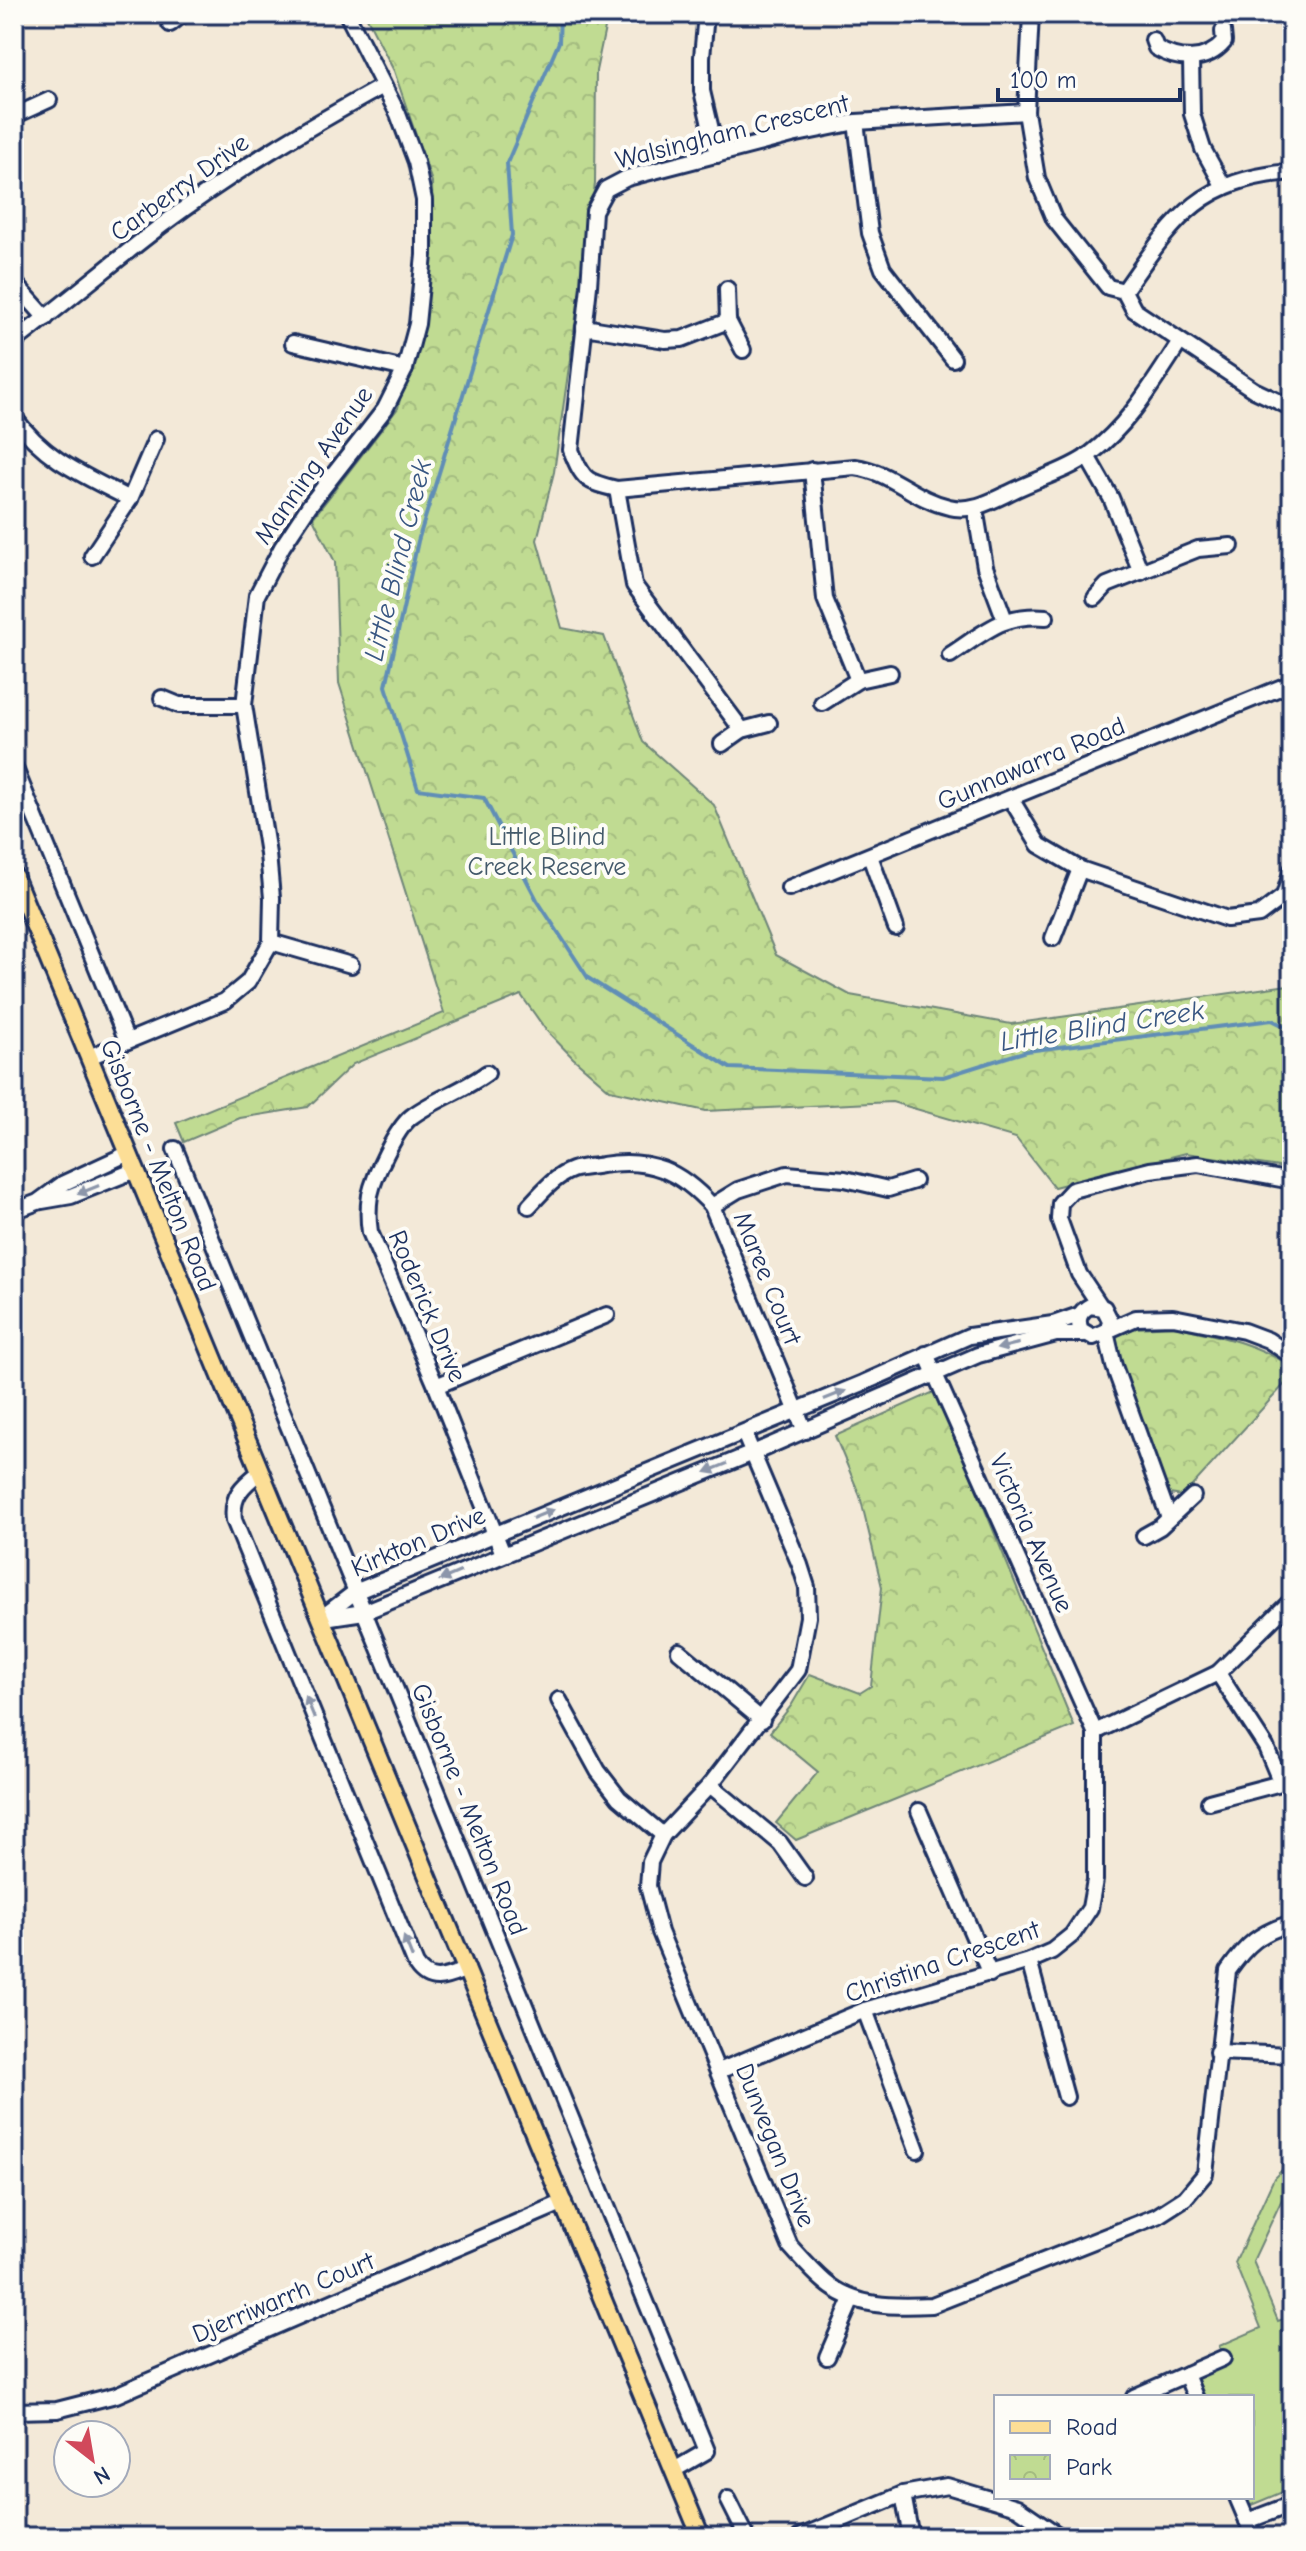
<svg xmlns="http://www.w3.org/2000/svg" width="1306" height="2551" font-family="'Comic Neue',sans-serif">
  <defs>
    <pattern id="park-crowns" width="20" height="18" patternUnits="userSpaceOnUse" patternTransform="scale(2)"><rect width="20" height="18" fill="#c0db92"/><path d="M2 6a3 3 0 1 1 6 0M12 15a3 3 0 1 1 6 0" fill="none" stroke="#a4bc80"/></pattern>
  </defs>
  <rect width="100%" height="100%" fill="#f3e9d8"/>
  <filter id="ink" filterUnits="userSpaceOnUse"><feTurbulence type="fractalNoise" baseFrequency=".0125" numOctaves="2"/><feDisplacementMap in="SourceGraphic" scale="16" xChannelSelector="R" yChannelSelector="G"/><feConvolveMatrix kernelMatrix="1 2 1 2 8 2 1 2 1" color-interpolation-filters="sRGB"/></filter>
  <g filter="url(#ink)">
    <polygon fill="#c0db92" stroke="#6e8578" stroke-width="2" points="1288,2164 1292,2178 1253,2261 1278,2321 1292,2316 1292,2488 1249,2506 1245,2497 1252,2497 1252,2397 1205,2397 1196,2376 1225,2365 1219,2346 1261,2328 1235,2263 1274,2178"/>
    <g fill="url(#park-crowns)" stroke="#6e8578" stroke-width="2">
      <polygon points="365,14 608,14 596,71 595,184 554,472 537,540 562,628 604,636 643,742 714,805 776,955 850,995 1011,1024 1288,985 1292,988 1292,1169 1186,1153 1054,1187 1016,1138 892,1102 706,1111 610,1090 573,1058 546,1030 521,995 353,1064 308,1107 240,1118 184,1142 176,1123 444,1013 339,683 335,562 313,518 398,408 433,248 432,182 394,71"/>
      <path d="M1175,1326C1217,1336 1255,1342 1292,1367V1376L1183,1496L1169,1494L1121,1362L1116,1334L1136,1328Z"/>
      <polygon points="936,1391 1074,1726 796,1840 776,1823 818,1772 770,1732 791,1706 810,1674 860,1693 871,1686 882,1587 860,1496 835,1436"/>
    </g>
    <g fill="none" stroke-linecap="round" stroke-linejoin="round">
      <polyline stroke="#618eb6" stroke-width="4" points="560,14 559,42 507,163 512,235 418,541 386,686 418,789 484,798 537,900 588,978 730,1068 943,1077 1027,1051 1272,1020 1292,1030"/>
      <g stroke="#1b2f5e" stroke-width="20">
        <g id="minor">
          <polyline points="706,14 702,57 702,91 717,155"/>
          <polyline points="1031,14 1026,112 1037,178 1054,219 1108,287 1124,291 1134,310 1254,390 1292,408"/>
          <polyline points="1288,22 1289,14"/>
          <polyline points="170,24 183,14"/>
          <path d="M1153,40L1156,48C1178,61 1206,63 1224,42L1223,31"/>
          <polyline points="1191,59 1192,114 1203,149 1224,187"/>
          <path d="M1026,112L856,122L792,135L627,178L606,189L594,211L589,286L571,450C583,480 586,482 617,489L855,467C892,472 913,499 949,507C974,513 995,499 1017,489C1040,478 1069,470 1089,455C1129,425 1153,383 1180,342"/>
          <polyline points="14,116 49,100"/>
          <polyline points="856,122 870,233 883,269 953,359"/>
          <polyline points="14,282 46,318"/>
          <polyline points="727,289 728,321 743,350"/>
          <path d="M1124,291C1174,220 1198,179 1292,172"/>
          <polyline points="584,327 665,340 682,339 728,321"/>
          <path d="M14,342C64,304 112,263 162,225C232,172 307,128 383,86"/>
          <polyline points="293,343 405,369"/>
          <path d="M14,417C45,460 84,475 130,499"/>
          <polyline points="1087,456 1111,498 1141,572"/>
          <polyline points="812,470 825,599 858,680"/>
          <polyline points="617,489 634,585 742,730"/>
          <polyline points="975,508 985,567 1005,620"/>
          <polyline points="92,556 130,499 156,439"/>
          <polyline points="1095,598 1107,585 1198,549 1231,546"/>
          <path d="M950,655C984,633 1003,613 1046,617"/>
          <polyline points="162,698 179,705 244,705"/>
          <polyline points="822,703 858,680 890,673"/>
          <polyline points="722,744 742,730 769,723"/>
          <polyline points="14,766 127,1041"/>
          <polyline points="1011,799 1039,845 1080,869 1227,919 1259,915 1284,896 1292,870"/>
          <polyline points="870,856 896,928"/>
          <polyline points="789,888 1292,683"/>
          <polyline points="1053,938 1080,869"/>
          <polyline points="271,942 351,965"/>
          <polyline points="89,1057 225,1001 248,982 271,942 272,898 268,854 244,705 257,595 282,547 309,506 385,409 405,369 417,324 424,255 424,200 416,162 398,114 347,14"/>
          <path d="M487,1073C463,1091 433,1100 411,1117C396,1129 374,1176 370,1195C368,1208 368,1219 370,1232L436,1386L503,1554"/>
          <polyline points="175,1149 707,2451 674,2470"/>
          <polyline points="42,1201 71,1196 136,1170"/>
          <path d="M529,1206C541,1193 555,1176 572,1170C581,1167 593,1167 602,1165C650,1157 680,1171 712,1206L805,1431"/>
          <polyline points="712,1206 738,1190 787,1174 845,1179 888,1189 914,1181"/>
          <polyline points="14,1211 38,1202 64,1183 129,1153"/>
          <polyline points="1101,1307 1079,1274 1059,1219 1060,1203 1072,1190 1150,1170 1198,1164 1292,1181"/>
          <path d="M1108,1330L1110,1320L1104,1308L1090,1306C1080,1311 1076,1319 1081,1330L1093,1337L1136,1318L1173,1317L1244,1331L1268,1340L1292,1356"/>
          <polyline points="1106,1332 1114,1366 1169,1518"/>
          <polyline points="926,1354 1095,1732"/>
          <polyline points="436,1386 607,1315"/>
          <path d="M744,1433L800,1565L807,1587L808,1617L798,1670L710,1785L663,1835L650,1862L648,1886L660,1932L790,2246C801,2258 812,2271 825,2282C855,2308 895,2307 932,2305L1157,2216L1185,2198L1205,2174L1228,1971C1247,1944 1259,1933 1292,1923"/>
          <path d="M260,1472C242,1486 231,1496 234,1520L416,1965C430,1986 447,1977 467,1969"/>
          <polyline points="1144,1536 1160,1527 1193,1496"/>
          <polyline points="321,1618 355,1592 863,1383 969,1336 1053,1324 1079,1315"/>
          <polyline points="324,1618 364,1612 753,1453 978,1355 1056,1334 1084,1334"/>
          <polyline points="679,1651 762,1720"/>
          <polyline points="1218,1673 1266,1747 1281,1783"/>
          <polyline points="559,1700 598,1771 619,1798 663,1835"/>
          <polyline points="710,1785 780,1843 805,1878"/>
          <polyline points="1209,1802 1292,1780"/>
          <polyline points="919,1811 990,1974"/>
          <polyline points="1029,1961 1066,2097"/>
          <polyline points="865,2010 917,2150"/>
          <polyline points="1217,2052 1292,2055"/>
          <polyline points="719,2071 865,2010 1029,1961 1052,1951 1072,1935 1090,1908 1095,1880 1095,1732 1218,1673 1292,1600"/>
          <polyline points="1291,2171 1292,2170"/>
          <polyline points="827,2357 852,2299"/>
          <polyline points="1186,2374 1195,2397"/>
          <polyline points="1134,2397 1223,2358"/>
          <polyline points="14,2411 57,2410 116,2395 564,2202"/>
          <polyline points="903,2494 911,2537"/>
          <polyline points="1237,2497 1254,2537"/>
          <polyline points="728,2499 747,2537"/>
          <polyline points="1247,2521 1292,2504"/>
          <polyline points="800,2537 903,2494 947,2486 1017,2507 1061,2537"/>
        </g>
      </g>
      <g stroke="#1b2f5e" stroke-width="22">
        <polyline id="major" points="14,876 701,2537"/>
      </g>
      <use href="#minor" stroke="#fdfcf7" stroke-width="14"/>
      <use href="#major" stroke="#fcde96" stroke-width="16"/>
    </g>
    <defs><path id="oneway-solid" d="M-6-.8H1V-3.2L6.5 0L1 3.2V.8H-6Z" transform="scale(2)"/></defs>
    <g fill="#8c96aa">
      <use href="#oneway-solid" transform="translate(88 1190) rotate(158)"/>
      <use href="#oneway-solid" transform="translate(1008 1346) rotate(166)"/>
      <use href="#oneway-solid" transform="translate(835 1395) rotate(-22)"/>
      <use href="#oneway-solid" transform="translate(716 1468) rotate(158)"/>
      <use href="#oneway-solid" transform="translate(543 1514) rotate(-22)"/>
      <use href="#oneway-solid" transform="translate(450 1576) rotate(157)"/>
      <use href="#oneway-solid" transform="translate(310 1707) rotate(-112)"/>
      <use href="#oneway-solid" transform="translate(408 1947) rotate(-112)"/>
    </g>
  </g>
  <g text-anchor="middle" stroke-width="8" stroke-linejoin="round" paint-order="stroke">
    <g font-size="26" fill="#1b2f5e" stroke="#fdfcf7">
      <text transform="translate(732 131) rotate(-14)" y="9">Walsingham Crescent</text>
      <text transform="translate(179 187) rotate(-36)" y="9">Carberry Drive</text>
      <text transform="translate(313 465) rotate(-55)" y="9">Manning Avenue</text>
      <text transform="translate(1031 763) rotate(-23)" y="9">Gunnawarra Road</text>
      <text transform="translate(159 1165) rotate(68)" y="9">Gisborne - Melton Road</text>
      <text transform="translate(768 1278) rotate(68)" y="9">Maree Court</text>
      <text transform="translate(428 1306) rotate(67)" y="9">Roderick Drive</text>
      <text transform="translate(1032 1533) rotate(66)" y="9">Victoria Avenue</text>
      <text transform="translate(418 1541) rotate(-23)" y="9">Kirkton Drive</text>
      <text transform="translate(470 1809) rotate(68)" y="9">Gisborne - Melton Road</text>
      <text transform="translate(942 1961) rotate(-19)" y="9">Christina Crescent</text>
      <text transform="translate(776 2145) rotate(68)" y="9">Dunvegan Drive</text>
      <text transform="translate(283 2297) rotate(-23)" y="9">Djerriwarrh Court</text>
    </g>
    <g font-size="26" fill="#445a6b" stroke="#fdfcf7">
      <text x="547" y="845">Little Blind<tspan x="547" dy="30">Creek Reserve</tspan></text>
    </g>
    <g font-size="28" font-style="italic" fill="#385682" stroke="#fdfcf7">
      <text transform="translate(397 560) rotate(-76)" y="10">Little Blind Creek</text>
      <text transform="translate(1102 1025) rotate(-9)" y="10">Little Blind Creek</text>
    </g>
  </g>
  <rect width="1306" height="2551" fill="none" stroke="#fdfcf7" stroke-width="48"/>
  <rect x="24" y="24" width="1258" height="2503" fill="none" stroke="#1b2f5e" stroke-width="3" filter="url(#ink)"/>
  <rect x="994" y="2395" width="260" height="104" fill="#fdfcf7" stroke="#a3aaba" stroke-width="2"/>
  <rect x="1010" y="2421" width="40" height="12" fill="#fcde96" stroke="#a3aaba" stroke-width="2"/>
  <text x="1066" y="2435" font-size="24" fill="#1b2f5e">Road</text>
  <rect x="1010" y="2455" width="40" height="24" fill="url(#park-crowns)" stroke="#a3aaba" stroke-width="2"/>
  <text x="1066" y="2475" font-size="24" fill="#1b2f5e">Park</text>
  <g transform="translate(92 2459) rotate(149)"><circle r="38" fill="#fdfcf7" stroke="#a3aaba" stroke-width="2"/>
  <path d="M0-6L14 30L0 20L-14 30Z" fill="#d1495b"/>
  <text y="-12" font-size="22" font-weight="bold" text-anchor="middle" fill="#1b2f5e">N</text>
  </g>
  <path d="M998 88v12h182v-12" fill="none" stroke="#1b2f5e" stroke-width="4"/>
  <text x="1010" y="88" font-size="24" fill="#1b2f5e" stroke="#fdfcf7" stroke-width="6" paint-order="stroke">100 m</text>
</svg>
